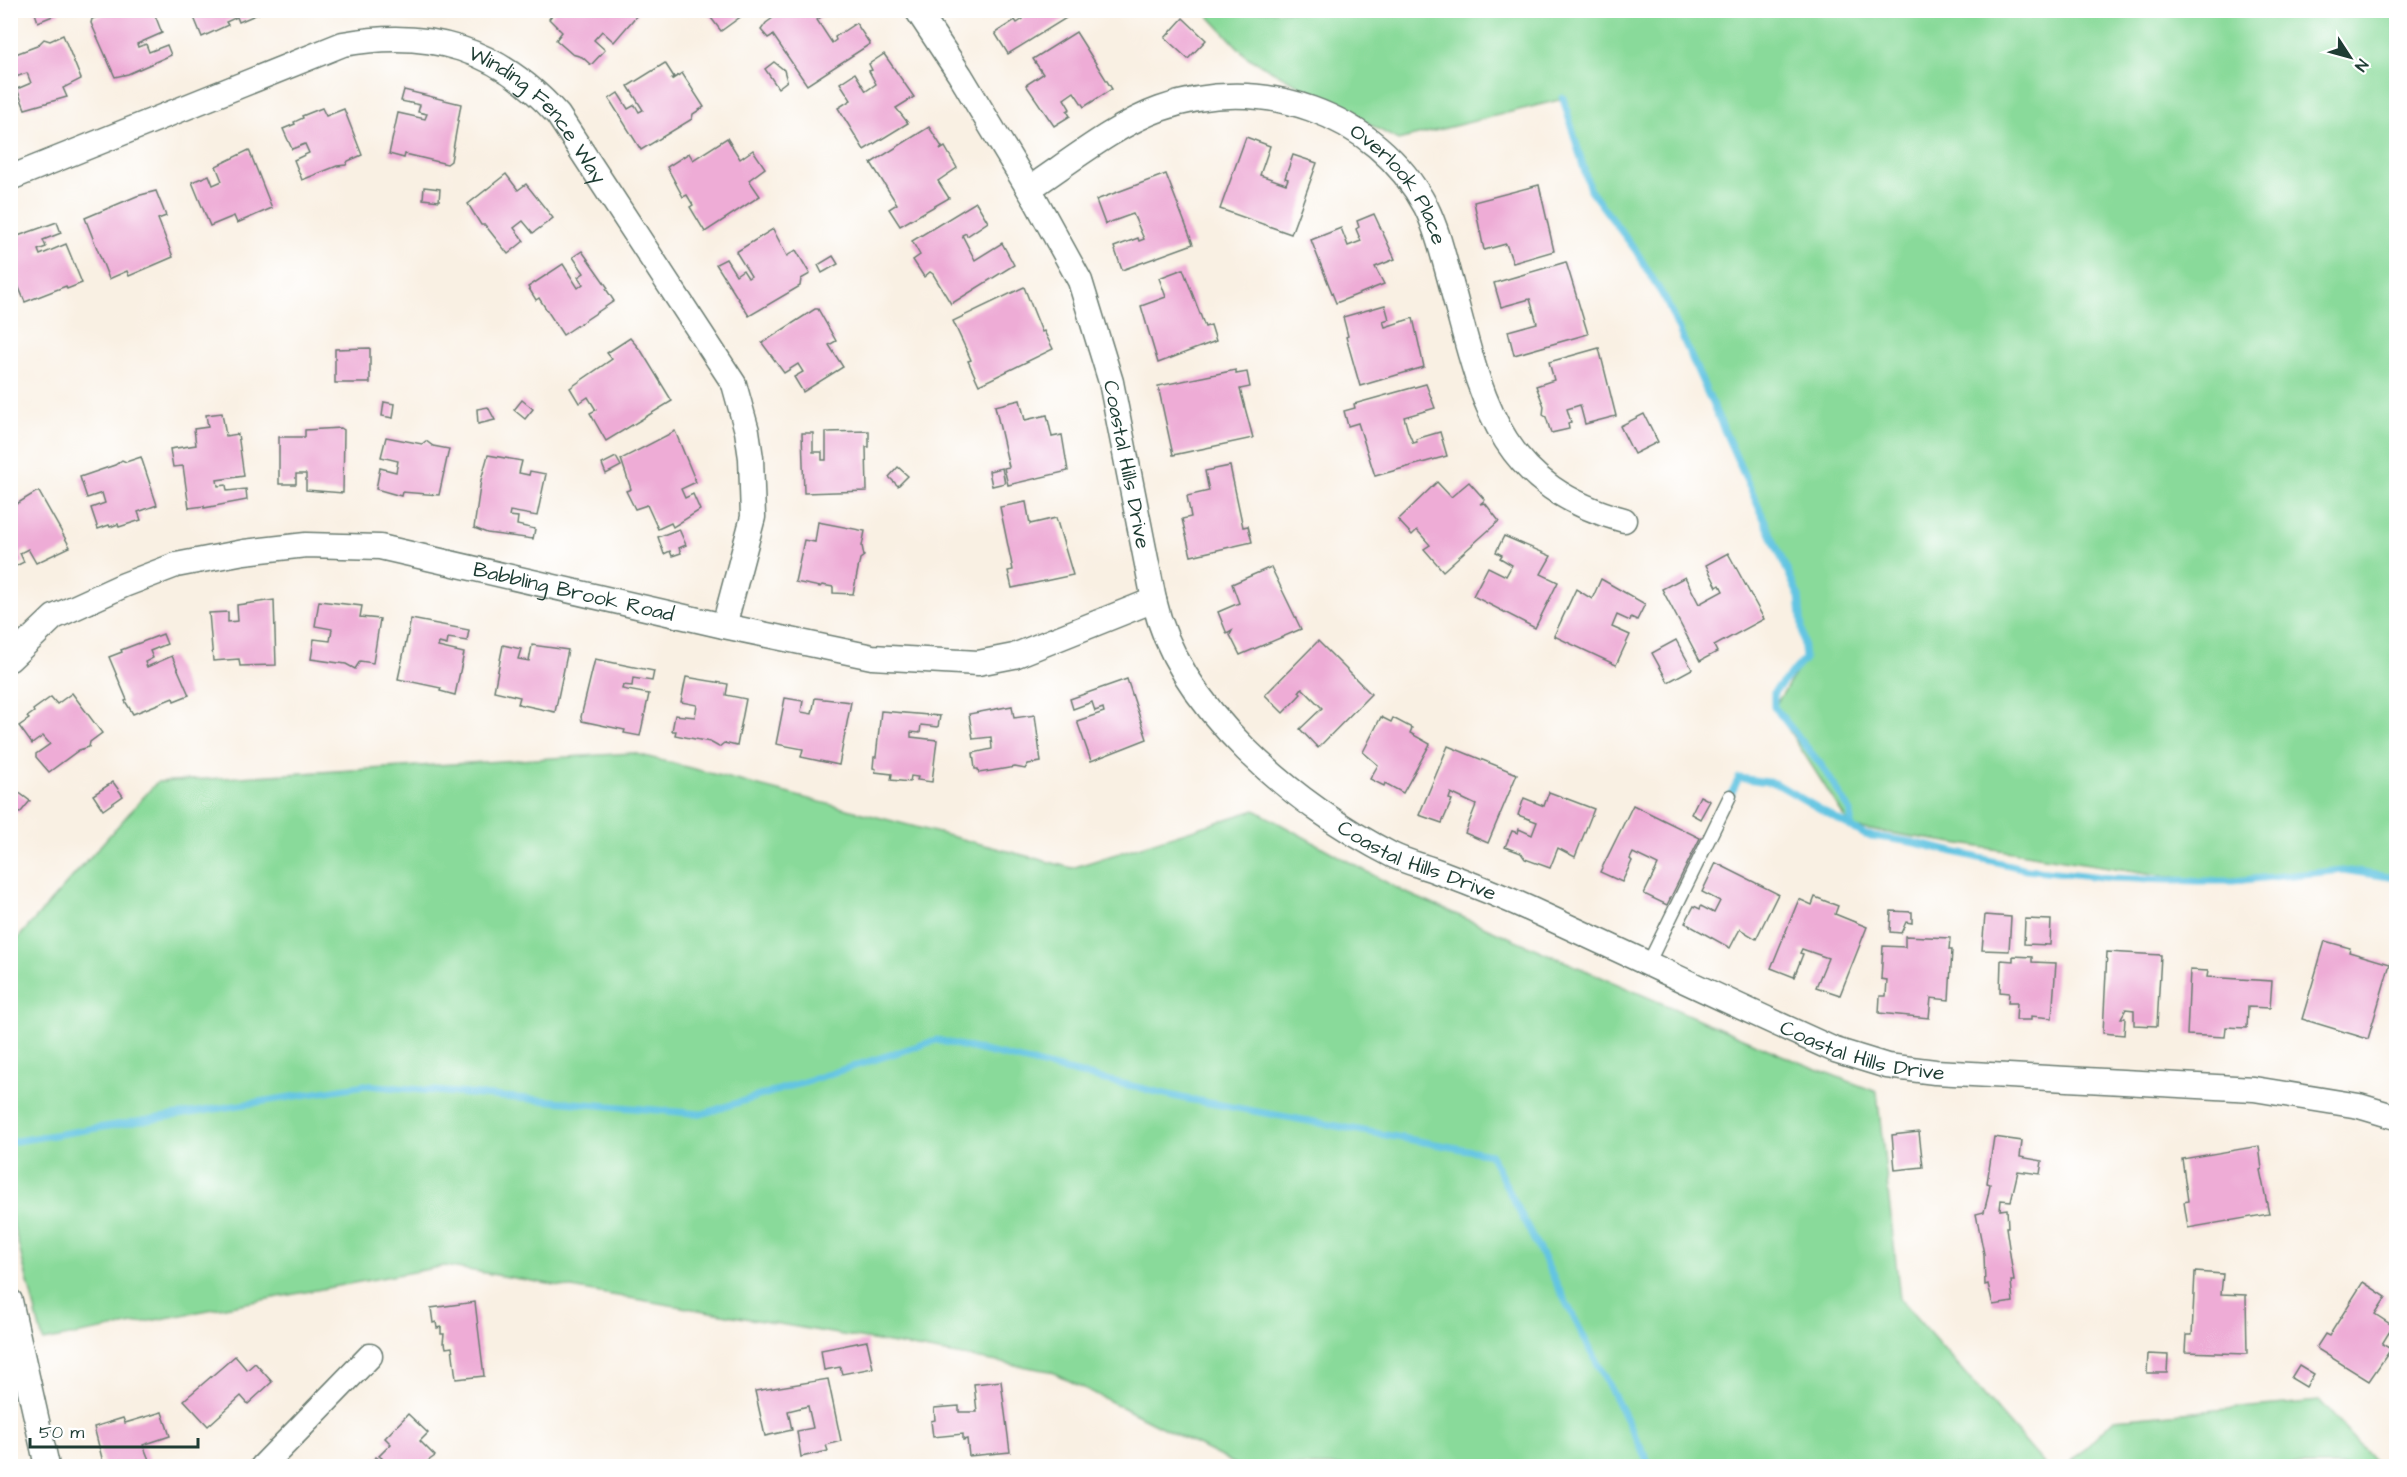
<svg xmlns="http://www.w3.org/2000/svg" width="2407" height="1477" font-family="'Architects Daughter',sans-serif">
  <rect width="100%" height="100%" fill="#fff"/>
  <filter id="ink" filterUnits="userSpaceOnUse"><feTurbulence type="fractalNoise" baseFrequency=".0167" numOctaves="2"/><feDisplacementMap in="SourceGraphic" scale="12" xChannelSelector="R" yChannelSelector="G"/><feConvolveMatrix kernelMatrix="1 2 1 2 8 2 1 2 1" color-interpolation-filters="sRGB"/></filter>
  <filter id="wash" filterUnits="userSpaceOnUse"><feTurbulence type="fractalNoise" baseFrequency=".008" numOctaves="4" result="noise"/><feDisplacementMap in="SourceGraphic" scale="24" xChannelSelector="R" yChannelSelector="G"/><feGaussianBlur stdDeviation="1.35" result="paint"/><feColorMatrix in="noise" values="0 0 0 0 0 0 0 0 0 0 0 0 0 0 0 0 0 1.4 0 .05"/><feComposite in="paint" operator="in"/></filter>
  <g filter="url(#wash)">
    <rect width="100%" height="100%" fill="#f9f0e3"/>
    <g fill="#89da9a" stroke="#548c67" stroke-width="1.5">
      <polygon points="1204,11 2396,11 2396,879 2343,870 2199,881 1851,827 1774,707 1805,659 1799,597 1666,301 1636,251 1590,190 1563,99 1398,140 1247,57"/>
      <polygon points="633,753 1072,868 1255,810 1402,891 1791,1059 1877,1092 1900,1299 2046,1466 1239,1466 1050,1371 445,1266 43,1341 11,1216 11,946 157,782"/>
      <polygon points="2320,1401 2379,1466 2067,1466 2115,1419"/>
    </g>
    <g fill="none" stroke-linecap="round" stroke-linejoin="round">
      <g stroke="#64c5e2" stroke-width="7">
        <polyline points="1563,98 1590,190 1636,251 1666,301 1799,597 1805,659 1774,692 1774,707 1822,766 1851,812 1851,827"/>
        <polyline points="1730,796 1739,778 1775,783 1865,835 1911,842 2026,869 2111,878 2199,881 2233,881 2343,870 2396,878"/>
        <polyline points="10,1142 365,1085 702,1114 937,1040 1182,1098 1490,1154 1650,1466"/>
      </g>
    </g>
    <g id="blocks">
      <g fill="#eeacd6">
        <polygon points="34,10 59,10 60,13 38,22"/>
        <polygon points="107,10 153,10 162,33 137,44 138,47 146,44 149,52 167,45 171,55 128,74 115,77 91,23 92,19 108,13"/>
        <polygon points="191,10 259,10 260,13 239,22 237,17 226,22 228,25 202,37"/>
        <polygon points="556,10 634,10 638,14 614,42 602,31 594,40 605,50 591,65 582,57 572,54 556,40 562,32 549,19"/>
        <polygon points="705,10 740,10 743,15 721,31"/>
        <polygon points="784,10 831,10 817,20 832,43 836,40 835,37 856,23 870,44 807,85 773,35 768,38 761,30 766,23"/>
        <polygon points="1017,10 1069,10 1071,15 1008,54 995,33 1015,20 1017,23 1023,19"/>
        <polygon points="1183,18 1206,40 1188,59 1165,38"/>
        <polygon points="1076,32 1112,89 1084,107 1074,92 1064,99 1070,109 1067,111 1070,116 1054,126 1026,85 1043,74 1033,59"/>
        <polygon points="63,35 81,79 63,88 67,97 25,109 17,89 31,83 27,73 10,79 10,56 37,46 44,39 50,41"/>
        <polygon points="884,54 914,97 896,108 908,123 864,150 838,108 851,100 840,83 855,73 866,91 876,84 869,71 872,70 869,64"/>
        <polygon points="774,62 784,70 787,81 778,88 765,69"/>
        <polygon points="665,63 674,77 671,80 682,73 704,107 693,114 692,119 641,150 609,99 618,93 628,109 635,105 639,112 643,110 628,86"/>
        <polygon points="404,90 461,104 451,161 447,164 405,154 404,158 389,154 398,113 425,119 427,114 418,112 420,105 401,101"/>
        <polygon points="322,108 326,116 344,109 362,155 348,161 346,165 337,166 302,180 294,160 309,153 305,144 292,149 283,129 295,124 294,122 303,118 302,116"/>
        <polygon points="929,127 942,147 940,150 945,147 957,168 938,181 949,198 900,226 889,209 897,204 871,163"/>
        <polygon points="1246,137 1270,146 1260,175 1286,184 1288,179 1285,178 1293,155 1317,163 1291,234 1220,209"/>
        <polygon points="727,138 740,159 753,150 765,168 749,180 760,196 705,232 690,207 693,205 687,195 683,197 667,167 689,153 693,160"/>
        <polygon points="249,150 272,208 237,223 234,216 210,226 192,182 209,175 213,185 222,181 216,166"/>
        <polygon points="506,174 518,190 526,184 553,218 533,233 523,221 514,228 524,241 508,254 485,225 481,225 468,204"/>
        <polygon points="1166,174 1193,244 1122,270 1114,247 1138,238 1139,241 1144,239 1133,214 1105,224 1096,200"/>
        <polygon points="1539,185 1554,251 1513,263 1506,244 1484,250 1474,202"/>
        <polygon points="424,187 440,189 439,201 423,199"/>
        <polygon points="156,191 166,216 158,219 173,257 129,276 127,271 109,279 85,218 137,196"/>
        <polygon points="976,202 988,222 967,236 966,233 962,235 975,260 1002,243 1014,265 951,304 933,274 930,272 924,277 913,260 920,255 912,241"/>
        <polygon points="1374,214 1395,259 1375,267 1384,284 1336,303 1311,240 1341,228 1348,246 1361,241 1356,229 1359,227 1357,221"/>
        <polygon points="57,222 61,233 43,240 46,247 38,250 40,255 66,244 82,283 67,289 66,286 25,302 10,266 10,242 16,240 15,237"/>
        <polygon points="773,229 787,256 796,250 810,274 801,279 800,286 749,316 716,264 726,259 736,275 743,270 748,278 751,276 736,252"/>
        <polygon points="582,251 608,288 606,289 614,301 563,335 539,298 536,300 528,287 563,264 578,288 583,284 578,277 584,273 573,257"/>
        <polygon points="833,256 838,264 822,273 818,265"/>
        <polygon points="1566,262 1588,334 1514,355 1508,331 1537,323 1530,299 1501,307 1494,283"/>
        <polygon points="1183,269 1205,327 1211,325 1216,341 1158,363 1141,306 1166,297 1159,278"/>
        <polygon points="1024,287 1042,332 1044,331 1053,349 979,385 968,361 971,360 953,321"/>
        <polygon points="1385,305 1389,319 1383,321 1385,327 1413,318 1424,367 1360,386 1346,337 1348,336 1343,317"/>
        <polygon points="815,309 818,309 836,341 829,345 843,367 803,392 794,377 803,372 798,364 784,373 762,343"/>
        <polygon points="630,338 642,352 672,401 606,441 590,413 596,410 588,397 579,403 570,388 612,359 607,353"/>
        <polygon points="370,348 370,383 335,383 335,349"/>
        <polygon points="1599,348 1616,416 1585,424 1580,405 1567,409 1571,422 1568,423 1569,429 1551,433 1546,417 1543,415 1544,406 1536,386 1554,380 1549,362"/>
        <polygon points="1236,370 1236,374 1247,372 1250,387 1240,389 1253,438 1173,455 1158,386"/>
        <polygon points="1426,384 1435,408 1404,417 1408,431 1413,443 1417,442 1416,439 1440,432 1447,456 1375,476 1358,423 1348,426 1344,411 1355,408 1354,404"/>
        <polygon points="522,400 533,409 525,419 514,410"/>
        <polygon points="1020,400 1025,420 1047,415 1052,437 1062,435 1068,471 1008,485 1004,468 1009,467 995,406"/>
        <polygon points="384,402 395,404 393,418 382,416"/>
        <polygon points="488,407 495,420 478,424 477,409"/>
        <polygon points="222,413 226,436 238,434 244,476 217,480 218,486 226,485 227,491 246,489 247,500 204,508 204,506 189,508 183,466 173,467 170,449 196,445 194,429 208,427 206,415"/>
        <polygon points="1644,414 1658,442 1634,454 1620,426"/>
        <polygon points="341,428 344,430 343,493 306,490 306,474 296,474 296,484 279,484 279,437 305,437 305,430"/>
        <polygon points="675,431 696,482 681,489 685,498 693,494 700,510 673,527 671,523 658,529 647,505 635,509 626,491 631,489 621,459"/>
        <polygon points="869,431 869,447 866,447 867,491 804,493 802,433 813,433 813,452 822,452 822,460 826,460 826,432"/>
        <polygon points="386,437 422,444 426,441 433,446 449,449 439,495 402,492 401,496 376,489 380,468 396,472 398,461 381,457"/>
        <polygon points="488,455 522,461 519,473 529,475 530,471 546,474 537,516 510,511 509,516 518,517 517,525 535,529 533,539 487,533 474,528 481,480"/>
        <polygon points="141,457 157,505 138,512 141,520 119,527 118,524 110,527 109,525 98,529 91,508 105,503 102,493 87,498 80,477 115,465 122,460 126,462"/>
        <polygon points="616,457 621,466 606,474 602,464"/>
        <polygon points="1230,466 1243,527 1248,526 1252,542 1191,556 1182,519 1191,517 1187,496 1209,491 1205,471"/>
        <polygon points="898,467 908,476 898,486 889,477"/>
        <polygon points="1002,468 1005,483 992,486 989,471"/>
        <polygon points="1437,482 1451,497 1469,482 1485,500 1480,504 1485,503 1499,521 1443,571 1424,549 1430,545 1417,530 1412,535 1398,520"/>
        <polygon points="36,492 39,492 70,547 36,563 28,549 20,553 24,562 10,569 10,508"/>
        <polygon points="1026,502 1030,524 1056,518 1073,575 1012,588 1008,571 1013,570 1000,507"/>
        <polygon points="818,522 865,531 862,546 864,556 860,559 853,594 833,593 833,587 822,585 820,587 795,582 804,540 815,542"/>
        <polygon points="679,529 686,545 679,548 681,553 672,556 670,551 664,554 658,537"/>
        <polygon points="1504,536 1551,556 1541,574 1558,582 1535,628 1473,596 1488,567 1506,576 1512,565 1500,558 1502,555 1496,552"/>
        <polygon points="1728,553 1764,619 1714,646 1717,652 1700,661 1662,589 1685,577 1699,604 1723,591 1720,585 1717,587 1706,565"/>
        <polygon points="1271,567 1301,629 1240,655 1230,635 1232,631 1227,634 1218,612 1239,603 1232,584"/>
        <polygon points="1601,579 1645,604 1637,620 1631,617 1630,621 1617,615 1612,627 1630,635 1616,665 1554,636 1576,589 1592,599"/>
        <polygon points="274,600 276,665 240,666 239,659 213,661 209,613 228,612 228,622 238,621 237,605"/>
        <polygon points="319,601 362,606 360,617 380,619 373,663 360,661 355,669 346,664 311,659 314,639 330,641 332,629 315,626"/>
        <polygon points="411,619 469,630 467,641 448,638 447,645 439,643 438,647 464,653 455,695 440,691 441,688 398,679"/>
        <polygon points="163,634 167,644 150,651 153,658 145,662 147,667 172,656 189,695 174,701 173,698 133,714 125,701 127,700 109,657 122,652 121,650"/>
        <polygon points="1676,640 1692,669 1668,682 1652,653"/>
        <polygon points="1318,641 1371,694 1318,748 1300,729 1322,708 1302,688 1299,692 1301,694 1283,713 1265,695"/>
        <polygon points="503,645 521,649 518,659 529,661 532,645 568,650 555,712 518,704 520,697 494,691"/>
        <polygon points="595,659 654,671 652,681 633,678 632,686 623,685 622,689 649,694 640,736 624,733 625,730 582,721 581,717"/>
        <polygon points="686,677 728,684 726,695 746,699 737,746 724,743 719,747 710,742 675,735 676,731 672,731 675,715 695,717 697,705 681,702"/>
        <polygon points="1127,679 1147,739 1091,761 1077,721 1104,712 1103,708 1095,711 1092,702 1073,709 1070,699"/>
        <polygon points="72,693 102,733 90,742 89,747 79,750 49,772 36,757 36,754 50,744 43,736 32,744 19,726 29,719 27,717 34,712 33,710 51,697 57,704"/>
        <polygon points="785,698 803,701 801,712 812,714 815,698 851,702 839,765 801,757 803,749 776,744"/>
        <polygon points="1012,706 1014,718 1035,715 1041,762 1028,764 1025,769 1015,767 979,773 978,769 975,769 973,753 992,749 991,737 973,739 969,714"/>
        <polygon points="881,711 940,716 938,727 921,725 920,733 911,732 911,737 937,740 932,782 917,780 918,777 911,776 910,782 891,780 892,774 875,772 876,769 873,768 874,757 876,757"/>
        <polygon points="1381,717 1391,722 1393,718 1412,728 1410,733 1430,744 1403,793 1385,783 1384,786 1370,779 1378,765 1363,752"/>
        <polygon points="1448,746 1517,774 1488,843 1465,833 1476,805 1455,795 1451,793 1449,799 1452,800 1442,823 1419,815"/>
        <polygon points="113,782 123,796 103,810 93,795"/>
        <polygon points="10,786 30,801 20,813 16,811 10,818"/>
        <polygon points="1549,792 1594,809 1575,857 1558,848 1550,868 1525,859 1521,853 1505,847 1512,831 1518,833 1519,829 1532,835 1537,822 1518,815 1524,798 1544,806"/>
        <polygon points="1700,796 1710,801 1700,819 1691,814"/>
        <polygon points="1633,805 1700,838 1667,905 1644,894 1658,865 1633,853 1630,859 1632,861 1622,882 1600,872"/>
        <polygon points="1716,863 1778,894 1756,939 1740,929 1730,948 1685,923 1694,906 1700,909 1701,906 1714,913 1720,901 1702,892"/>
        <polygon points="1815,897 1838,906 1835,914 1867,927 1840,995 1816,987 1828,958 1802,949 1800,953 1803,954 1794,977 1771,968 1799,899 1812,905"/>
        <polygon points="1891,911 1912,912 1912,923 1906,922 1901,933 1890,932"/>
        <polygon points="1985,915 2011,917 2009,951 1982,950"/>
        <polygon points="2025,919 2051,920 2050,945 2024,944"/>
        <polygon points="1905,936 1950,938 1949,950 1952,950 1949,1000 1931,998 1929,1018 1879,1013 1880,996 1886,996 1887,980 1881,979 1883,946 1905,947"/>
        <polygon points="2325,941 2350,948 2349,952 2390,964 2368,1039 2302,1019"/>
        <polygon points="2107,952 2161,955 2157,1026 2134,1025 2134,1010 2126,1009 2121,1018 2125,1018 2124,1035 2103,1033"/>
        <polygon points="2013,956 2032,957 2032,962 2056,963 2052,1018 2031,1016 2031,1020 2016,1020 2017,1003 2008,1003 2009,993 2000,992 2001,960 2013,961"/>
        <polygon points="2190,970 2208,971 2207,977 2272,981 2270,1008 2248,1007 2247,1028 2226,1027 2225,1037 2187,1035"/>
        <polygon points="1919,1132 1923,1167 1895,1170 1892,1135"/>
        <polygon points="1994,1137 2022,1141 2020,1157 2042,1161 2040,1174 2018,1171 2011,1201 2001,1200 2000,1210 2007,1209 2008,1227 2006,1227 2014,1281 2011,1281 2013,1302 1993,1305 1988,1284 1985,1285 1984,1254 1976,1214 1984,1212 1988,1196 1990,1184 1987,1183"/>
        <polygon points="2259,1146 2262,1169 2260,1170 2269,1214 2188,1228 2184,1202 2188,1201 2182,1159"/>
        <polygon points="2195,1272 2223,1274 2221,1294 2246,1295 2247,1354 2185,1352 2186,1335 2192,1335"/>
        <polygon points="2363,1282 2386,1297 2375,1314 2393,1326 2382,1344 2391,1349 2369,1381 2316,1348 2325,1334 2329,1336"/>
        <polygon points="475,1302 484,1376 456,1379 452,1347 446,1348 445,1343 443,1343 444,1334 441,1334 441,1327 437,1328 436,1322 433,1323 431,1308"/>
        <polygon points="867,1341 873,1368 842,1374 840,1367 824,1370 821,1350"/>
        <polygon points="2148,1354 2168,1355 2167,1373 2147,1373"/>
        <polygon points="235,1356 247,1370 255,1363 272,1382 248,1404 241,1396 208,1426 184,1400"/>
        <polygon points="2299,1365 2314,1374 2306,1387 2291,1378"/>
        <polygon points="828,1379 841,1441 826,1445 828,1451 801,1457 797,1431 813,1428 808,1406 788,1411 792,1430 765,1436 755,1391"/>
        <polygon points="1001,1381 1010,1452 969,1456 967,1439 963,1440 963,1434 933,1437 931,1421 935,1420 934,1408 959,1406 959,1412 977,1412 974,1384"/>
        <polygon points="162,1412 170,1436 143,1445 150,1462 157,1460 159,1466 104,1466 94,1427 123,1418 125,1423"/>
        <polygon points="408,1414 428,1433 420,1441 435,1456 421,1466 367,1466 376,1457 380,1460 382,1458 379,1456 391,1444 385,1438"/>
      </g>
    </g>
  </g>
  <g filter="url(#ink)">
    <use href="#blocks" fill-opacity="0" stroke="#6b7c71" stroke-width="1.5"/>
    <g fill="none" stroke-linecap="round" stroke-linejoin="round">
      <g stroke="#6b7c71" stroke-width="15">
        <polyline id="service" points="1648,964 1730,796"/>
      </g>
      <g stroke="#6b7c71" stroke-width="27">
        <g id="minor">
          <path id="s1" d="M917,10L960,75L1036,201L1080,281L1111,382L1154,600C1178,708 1297,807 1392,855C1406,862 1423,866 1439,872C1474,885 1509,899 1543,915C1641,960 1737,1006 1835,1050L1887,1066L1935,1072L2254,1089L2359,1106L2396,1117"/>
          <path id="s2" d="M10,178L343,44C430,28 499,49 558,115L734,384L747,431L751,458L753,517L724,626"/>
          <path id="s3" d="M1029,189C1068,163 1117,124 1160,109C1259,73 1376,112 1426,207C1437,229 1443,255 1450,280C1481,393 1493,485 1624,520"/>
          <path id="s4" d="M10,659L54,617L124,585L176,565L244,552L306,545L380,547L724,626L872,657L978,663L1014,656L1154,600"/>
          <polyline points="10,1301 47,1466"/>
          <polyline points="263,1466 370,1356"/>
        </g>
      </g>
      <use href="#service" stroke="#fff" stroke-width="12"/>
      <use href="#minor" stroke="#fff" stroke-width="24"/>
    </g>
  </g>
  <g text-anchor="middle" stroke-width="5" stroke-linejoin="round" paint-order="stroke">
    <g font-size="21" fill="#1f3d34" stroke="#fff">
      <text dy="7" stroke="none"><textPath href="#s2" startOffset="582">Winding Fence Way</textPath></text>
      <text dy="7" stroke="none"><textPath href="#s3" startOffset="428">Overlook Place</textPath></text>
      <text dy="7" stroke="none"><textPath href="#s1" startOffset="506">Coastal Hills Drive</textPath></text>
      <text dy="7" stroke="none"><textPath href="#s4" startOffset="598">Babbling Brook Road</textPath></text>
      <text dy="7" stroke="none"><textPath href="#s1" startOffset="1028">Coastal Hills Drive</textPath></text>
      <text dy="7" stroke="none"><textPath href="#s1" startOffset="1514">Coastal Hills Drive</textPath></text>
    </g>
  </g>
  <rect width="2407" height="1477" fill="none" stroke="#fff" stroke-width="36"/>
  <g transform="translate(2350 57) rotate(126)" stroke="#ffffff" stroke-width="4.5" paint-order="stroke">
  <path d="M0-4.5L10 22L0 15L-10 22Z" fill="#1f3d34"/>
  <text y="-9" font-size="16" font-weight="bold" text-anchor="middle" fill="#1f3d34">N</text>
  </g>
  <path d="M30 1438v9h168v-9" fill="none" stroke="#1f3d34" stroke-width="3"/>
  <text x="39" y="1438" font-size="18" fill="#1f3d34" stroke="#ffffff" stroke-width="4.5" paint-order="stroke">50 m</text>
</svg>
